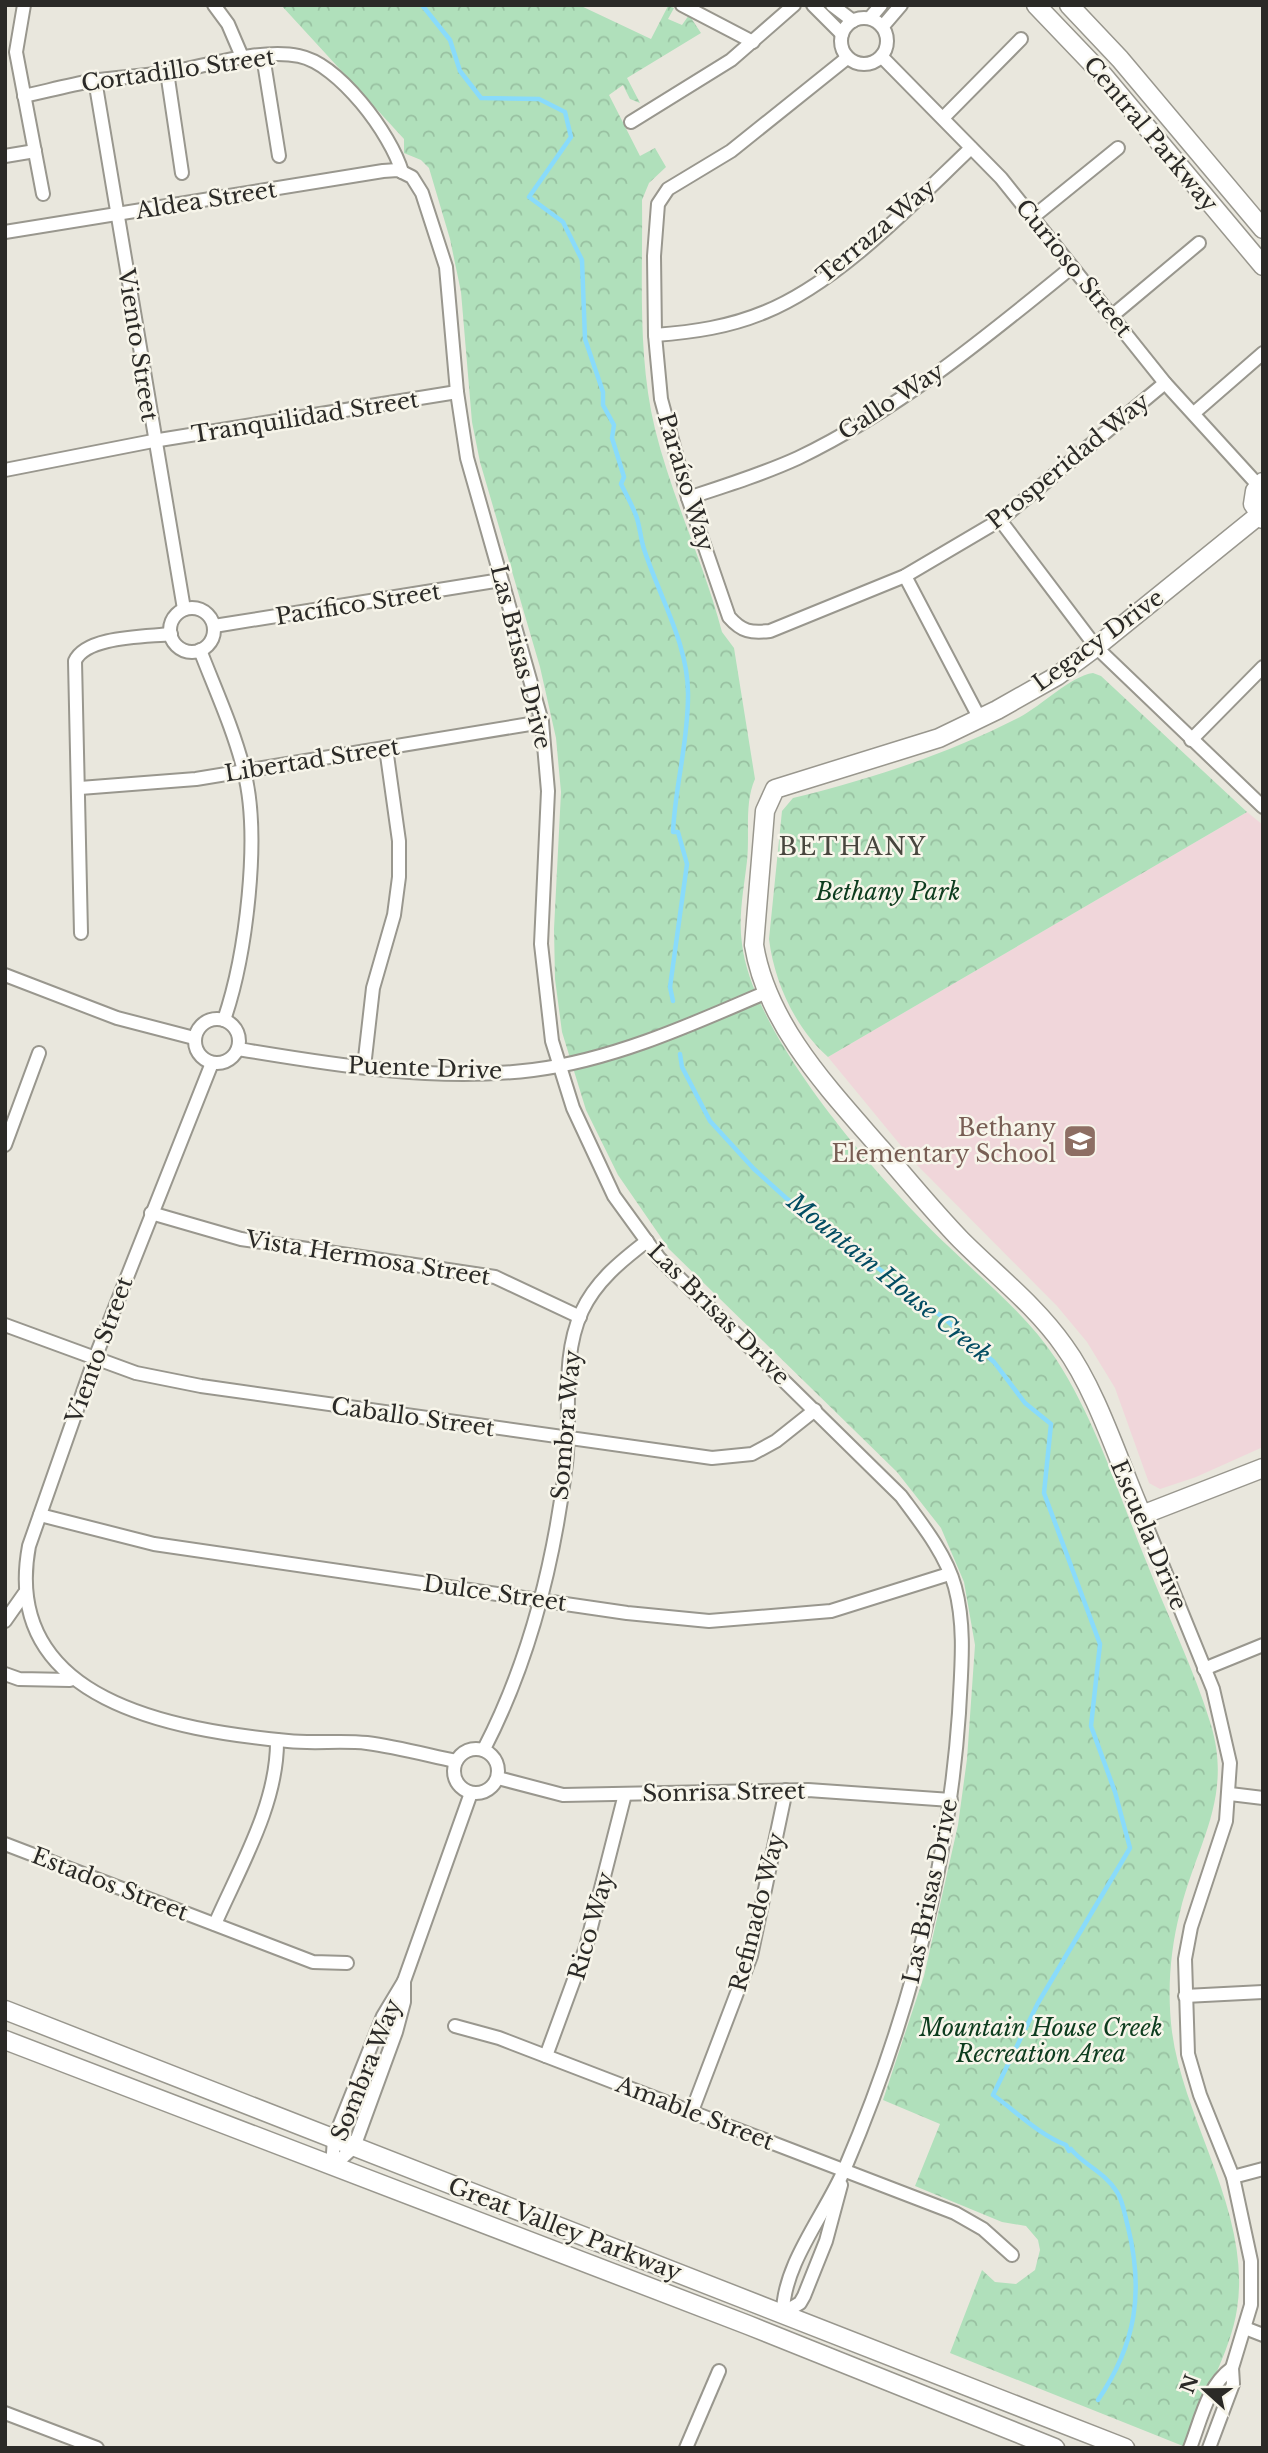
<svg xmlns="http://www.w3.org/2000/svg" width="1268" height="2453" font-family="'Libre Baskerville',serif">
  <defs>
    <pattern id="park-crowns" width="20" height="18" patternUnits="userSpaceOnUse" patternTransform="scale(1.75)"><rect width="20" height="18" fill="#b0e0bb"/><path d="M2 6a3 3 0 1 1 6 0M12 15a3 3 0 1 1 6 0" fill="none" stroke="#98c0a1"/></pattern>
  </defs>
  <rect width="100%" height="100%" fill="#e9e7dd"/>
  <polygon fill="#f0d6da" points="1247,812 1263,825 1263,1447 1196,1477 1160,1489 1149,1483 1115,1388 1087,1342 1057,1306 916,1164 828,1057"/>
  <g fill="url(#park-crowns)">
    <path d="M281,5H579L651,39L668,6L674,8L668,19L682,25L689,15L701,33L627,78L640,103L630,99L623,85L609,95L640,156L655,148L666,167L649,183L642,200C643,276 637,354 655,429C672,498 704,563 722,632L734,648L755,779C744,804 750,834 747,861C744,888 738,916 742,944C753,1037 880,1181 947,1245C985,1282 1027,1315 1056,1359C1096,1421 1118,1493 1146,1561C1167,1615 1194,1669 1211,1725C1233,1799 1196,1845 1180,1912C1170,1951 1167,1992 1172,2032C1184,2122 1252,2214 1237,2309C1231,2351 1200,2405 1183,2446L950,2353L982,2270L995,2282L1016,2284L1035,2270L1040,2250L1038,2240L1026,2226L1002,2222L915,2186L940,2124L883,2100L924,1976L958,1825L967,1759L975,1645L964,1582L941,1528L897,1472L669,1249L618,1175L586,1110L562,1032L555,979L554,929L561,792L556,738L540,667L480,462L472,422L461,292L450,239L429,168L421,160L404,153V139Z"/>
    <path d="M1093,673L1101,676L1247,812L828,1057C795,1028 774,981 769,939L782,811L793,798C871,779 948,754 1020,717C1041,706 1071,676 1093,673Z"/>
  </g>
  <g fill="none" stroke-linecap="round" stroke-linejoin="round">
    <g stroke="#89dbfb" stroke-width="4.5">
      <path d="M422,5L450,40L460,71L481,98L539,99L565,112L571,137L529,197L563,222L582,260L585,339L603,392V405L614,425L612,438L624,477L621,484C626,494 631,503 635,513C640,524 640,537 644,549C659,596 689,645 688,696C688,744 675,786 673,832H678L687,864L670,987L673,1001"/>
      <path d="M680,1054L682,1067L710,1121L754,1169L786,1198L945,1319L994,1362L1025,1403L1051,1424L1044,1493L1100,1644L1091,1726L1115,1792L1130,1848L1038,2003L993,2095C1017,2112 1038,2134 1066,2145L1069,2151L1071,2149C1082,2164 1104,2171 1117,2192C1123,2201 1125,2216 1128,2227C1144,2292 1136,2344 1098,2400"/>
    </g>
    <g stroke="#99978e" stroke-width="16">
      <g id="street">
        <polyline points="24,5 16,52 43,194"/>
        <polyline points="214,5 228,24 243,59"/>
        <polyline points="682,5 753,42"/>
        <polyline points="813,5 842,34"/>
        <polyline points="832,5 853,21"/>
        <circle cx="864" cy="41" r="23"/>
        <polyline points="870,18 881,5"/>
        <polyline points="883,26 901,5"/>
        <polyline points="263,56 279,156"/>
        <polyline points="882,57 1001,178 1165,383 1258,485"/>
        <path d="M847,58L731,151L668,189L658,204L654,256L655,335L661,399L688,498L729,617C742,632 751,633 770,631L905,576L1000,520L1165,383"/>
        <polyline points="167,72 182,173"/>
        <polyline points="95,80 184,609"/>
        <path d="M24,96C47,91 69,85 92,81C118,77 145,76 172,72C209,65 263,48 299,56C339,64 391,134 402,172"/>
        <polyline points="943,118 1021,39"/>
        <polyline points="631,122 731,60 794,5"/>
        <polyline points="5,156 35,151"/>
        <polyline points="1033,217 1118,148"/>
        <path d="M5,232L383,171L398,170L412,177L422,193L446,267L457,392L467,458L542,722L548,791L541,944L552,1041L573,1108L614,1196L659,1258L901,1496C921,1523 946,1554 955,1587C966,1628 961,1671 959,1713C948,1871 907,2023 845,2168C826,2213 783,2264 783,2313"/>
        <polyline points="1113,315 1199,243"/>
        <path d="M655,335C694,332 729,327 765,312C839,282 913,203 971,148"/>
        <polyline points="1194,413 1263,353"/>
        <polyline points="5,470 153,441 457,392"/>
        <path d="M688,498C725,486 763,474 798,458C898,410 986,337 1072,267"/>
        <polyline points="1000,520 1096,647 1263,807"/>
        <polyline points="905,576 980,719"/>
        <circle cx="192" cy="630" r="22"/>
        <polyline points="214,626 501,580"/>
        <path d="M200,650C215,689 234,730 244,771C261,836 246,956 224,1020"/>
        <polyline points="1191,740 1263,667"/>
        <polyline points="80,788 196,779 542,722"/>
        <path d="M81,933L75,661C86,636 145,637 171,634"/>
        <polyline points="5,975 117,1018 194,1038"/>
        <circle cx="217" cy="1041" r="22"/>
        <path d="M238,1049C334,1065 435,1082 533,1070C614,1060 695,1023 769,991"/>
        <path d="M212,1063L95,1358L29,1546C0,1702 175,1730 288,1741C314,1744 341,1740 367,1743C397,1747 427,1755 456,1761"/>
        <polyline points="364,1067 373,988 394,915 399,877 399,841 386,748"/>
        <polyline points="5,1145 39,1053"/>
        <polyline points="151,1213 241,1239 495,1277 580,1317"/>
        <polyline points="5,1325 136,1373 201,1386 712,1458 752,1454 776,1441 815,1410"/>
        <polyline points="40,1515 154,1544 627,1613 709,1621 831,1611 949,1574"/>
        <polyline points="1142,1515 1213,1689 1230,1763 1226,1821 1191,1927 1185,1959 1188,2054 1200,2095 1233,2177 1251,2261 1251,2305 1232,2368 1233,2384 1209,2448"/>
        <polyline points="5,1621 24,1594"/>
        <polyline points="1204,1669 1263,1645"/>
        <polyline points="5,1674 19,1679 70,1680"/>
        <circle cx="476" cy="1771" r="22"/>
        <path d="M484,1749C530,1660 554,1563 566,1464C572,1413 560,1359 582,1311C596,1281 621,1261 647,1241"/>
        <polyline points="498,1778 563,1795 808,1790 951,1800"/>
        <polyline points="1230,1794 1263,1798"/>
        <polyline points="5,1844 313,1962 347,1963"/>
        <path d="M215,1924C240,1867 278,1803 277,1740"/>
        <polyline points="1185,1996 1263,1992"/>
        <polyline points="455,2026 499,2038 955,2213 983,2229 1012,2255"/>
        <polyline points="546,2056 586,1947 625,1794"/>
        <polyline points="692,2111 751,1956 786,1790"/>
        <polyline points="332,2167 334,2139 383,2016 404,1981 471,1793"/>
        <polyline points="332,2167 354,2147 396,2032 404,2002 404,1981"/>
        <polyline points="1233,2177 1263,2169"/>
        <polyline points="783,2313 800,2303 804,2296 826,2241 841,2185"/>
        <polyline points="1245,2328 1263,2335"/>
        <polyline points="5,2413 97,2448"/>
        <polyline points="686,2448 719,2371"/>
        <path d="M1190,2448C1201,2420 1207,2386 1232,2368"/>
      </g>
    </g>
    <g stroke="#99978e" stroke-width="21">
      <g id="secondary">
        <polyline points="1036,5 1103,75 1263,266"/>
        <polyline points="1069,5 1120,59 1263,229"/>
        <polyline points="1263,482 1255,491 1253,504 1263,519"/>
        <path d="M1259,515L1096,647L1057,676L997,710L939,738L775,789L765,811L754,945C767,1025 829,1089 881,1149C907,1179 933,1211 961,1240C996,1275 1036,1306 1064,1346C1097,1391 1119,1463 1142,1515L1263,1468"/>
        <polyline points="5,2010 1125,2448"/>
        <polyline points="5,2040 748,2325 1055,2448"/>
      </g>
    </g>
    <use href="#street" stroke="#fff" stroke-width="12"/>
    <use href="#secondary" stroke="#fff" stroke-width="18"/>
  </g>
  <defs>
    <g id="school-square" transform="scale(1.75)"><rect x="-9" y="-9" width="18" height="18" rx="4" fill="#8d6e63" stroke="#f7f5ea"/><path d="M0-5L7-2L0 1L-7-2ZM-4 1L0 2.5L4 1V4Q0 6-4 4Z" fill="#fff"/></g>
  </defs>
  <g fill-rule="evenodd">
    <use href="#school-square" x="1080" y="1141"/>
  </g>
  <g text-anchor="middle" stroke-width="5" stroke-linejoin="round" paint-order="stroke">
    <g font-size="23" fill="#2b2a27" stroke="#f7f5ea">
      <text transform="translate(178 70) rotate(-8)" y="8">Cortadillo Street</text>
      <text transform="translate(1151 134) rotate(50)" y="8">Central Parkway</text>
      <text transform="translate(206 200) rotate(-9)" y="8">Aldea Street</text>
      <text transform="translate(876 231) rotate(-40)" y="8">Terraza Way</text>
      <text transform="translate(1074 268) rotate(51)" y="8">Curioso Street</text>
      <text transform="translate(138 345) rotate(81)" y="8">Viento Street</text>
      <text transform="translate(891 401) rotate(-33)" y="8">Gallo Way</text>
      <text transform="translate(305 417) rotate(-9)" y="8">Tranquilidad Street</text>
      <text transform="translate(1068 461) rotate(-39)" y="8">Prosperidad Way</text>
      <text transform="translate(686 482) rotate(73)" y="8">Paraíso Way</text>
      <text transform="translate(358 604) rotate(-9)" y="8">Pacífico Street</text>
      <text transform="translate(1098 640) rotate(-36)" y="8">Legacy Drive</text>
      <text transform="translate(521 657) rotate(76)" y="8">Las Brisas Drive</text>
      <text transform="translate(312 760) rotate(-9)" y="8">Libertad Street</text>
      <text transform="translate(425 1068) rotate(2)" y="8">Puente Drive</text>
      <text transform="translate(368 1258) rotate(9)" y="8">Vista Hermosa Street</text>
      <text transform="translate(719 1314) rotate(45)" y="8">Las Brisas Drive</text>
      <text transform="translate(99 1350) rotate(-70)" y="8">Viento Street</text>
      <text transform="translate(413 1417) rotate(8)" y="8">Caballo Street</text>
      <text transform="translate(566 1425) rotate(-85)" y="8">Sombra Way</text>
      <text transform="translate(1149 1535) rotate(67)" y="8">Escuela Drive</text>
      <text transform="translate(495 1593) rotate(8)" y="8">Dulce Street</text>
      <text transform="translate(724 1792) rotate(-1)" y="8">Sonrisa Street</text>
      <text transform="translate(110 1884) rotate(21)" y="8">Estados Street</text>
      <text transform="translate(930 1891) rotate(-78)" y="8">Las Brisas Drive</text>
      <text transform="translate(757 1912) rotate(-76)" y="8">Refinado Way</text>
      <text transform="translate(591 1926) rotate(-74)" y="8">Rico Way</text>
      <text transform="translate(366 2070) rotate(-68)" y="8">Sombra Way</text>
      <text transform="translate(695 2113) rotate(21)" y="8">Amable Street</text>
      <text transform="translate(565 2229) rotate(21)" y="8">Great Valley Parkway</text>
    </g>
    <g font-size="23" font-style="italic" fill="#0d3c1e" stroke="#f7f5ea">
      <text x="888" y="900">Bethany Park</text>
      <text x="1041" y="2036">Mountain House Creek<tspan x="1041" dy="26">Recreation Area</tspan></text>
    </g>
    <g font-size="23" fill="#785e54" stroke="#f7f5ea" text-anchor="end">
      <text x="1056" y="1136">Bethany<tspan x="1056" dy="26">Elementary School</tspan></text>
    </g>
    <g font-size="24" letter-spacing="2" fill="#48463e" stroke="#f7f5ea">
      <text x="853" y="855">BETHANY</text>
    </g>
    <g font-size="24" font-style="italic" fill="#024c62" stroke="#f7f5ea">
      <text transform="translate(889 1278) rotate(39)" y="8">Mountain House Creek</text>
    </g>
  </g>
  <rect width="1268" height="2453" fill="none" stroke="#2b2a27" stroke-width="14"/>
  <g transform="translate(1205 2390) rotate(291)" stroke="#f7f5ea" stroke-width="5" paint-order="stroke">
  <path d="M0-5L12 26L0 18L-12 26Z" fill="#2b2a27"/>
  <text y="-10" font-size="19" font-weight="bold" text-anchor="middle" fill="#2b2a27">N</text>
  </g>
</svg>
